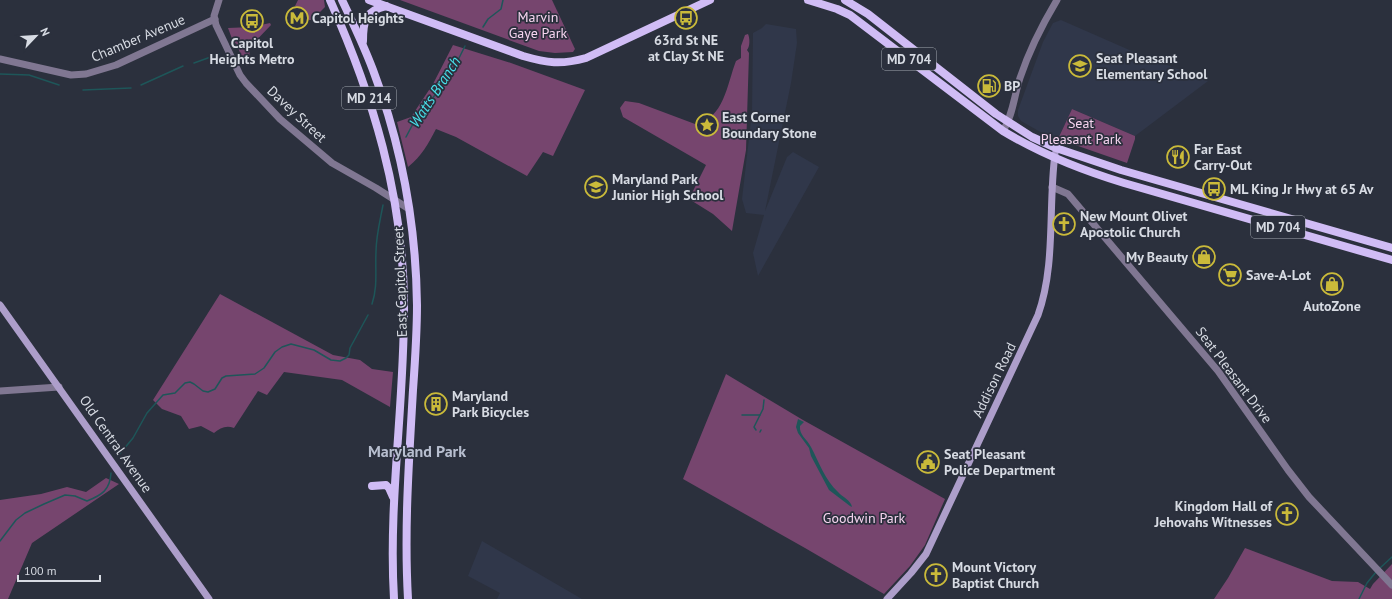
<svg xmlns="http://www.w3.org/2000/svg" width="1392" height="599" font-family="'PT Sans',sans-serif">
  <rect width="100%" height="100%" fill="#2b303d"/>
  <g fill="#30374a">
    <polygon points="1061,20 1134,52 1208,81 1135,136 1072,109 1058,139 1044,134 1021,121 1018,116 1018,110 1043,42 1053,23"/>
    <polygon points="766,24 796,29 797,43 791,83 765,211 787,157 793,152 819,167 758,276 753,253 764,215 746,213 742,199 752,112 753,33 762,28"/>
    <polygon points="482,541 582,599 497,599 500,593 468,576"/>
  </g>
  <g fill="#76456e">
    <polygon points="298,0 324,0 325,7 315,17 315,18 313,20 309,20 306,17 307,16 295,6"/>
    <polygon points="400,0 552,0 575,49 573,52 555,53 539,51"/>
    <path d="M270,23L271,25L251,46C248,53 251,60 247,66L240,56L241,55L236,43L234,44L228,28L252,27Z"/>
    <path d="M748,34C750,38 750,47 747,50L749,53L746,150L732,231L713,214L689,199L706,165L623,117L620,108L625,101L639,103L695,124C724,119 727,84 736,61L741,58V46L745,35Z"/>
    <path d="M453,45L511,63L585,90L553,156L543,152L527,176L456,137L436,129C428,144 422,156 408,167L397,122L411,117L433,84Z"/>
    <polygon points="1072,109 1135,136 1135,139 1127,163 1058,139"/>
    <path d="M220,294L333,355L360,360L372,369L393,372L390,407L342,380L284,372L267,395L258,391L234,428C226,425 220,428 214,433L201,426L189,429L181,416L162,409L153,400Z"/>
    <polygon points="726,374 803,420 945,499 925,545 910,566 884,594 805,548 683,479"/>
    <polygon points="106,478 119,484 32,543 8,599 0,599 0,500 41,494 67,487 86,492"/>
    <polygon points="1245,548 1332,581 1358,582 1370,589 1373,584 1392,564 1392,599 1214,599 1228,578"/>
  </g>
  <path fill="#1e5659" d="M798,419L804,422L800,426C799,435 807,439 811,447C819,462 825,480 838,492C842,497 851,500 852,507L850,506L829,490L811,456L809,448L798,433L796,427Z"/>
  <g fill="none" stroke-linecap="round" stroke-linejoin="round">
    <g stroke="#1e5659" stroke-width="1.5">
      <polyline points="483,27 488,19 501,9 503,0"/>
      <polyline points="194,63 219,54"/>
      <polyline points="0,74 29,75 59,85"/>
      <polyline points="141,85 183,66"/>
      <polyline points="83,90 131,88"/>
      <polyline points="406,137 415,120 435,95 457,62 465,46"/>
      <path d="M372,304C378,286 375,270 376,252C376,236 380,221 383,205"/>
      <polyline points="742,415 760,415"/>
      <polyline points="756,430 754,427 763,409 764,400"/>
      <polyline points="760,432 761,430"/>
      <polyline points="118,456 133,438 147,413 163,395 175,393 185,383 190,382 194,384 203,391 208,392 215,389 222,378 226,376 255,374 264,368 275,352 282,347 291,344 314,350 331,360 340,361 346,358 349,355 350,348 368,315"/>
      <path d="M0,541L16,520L25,513L44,504L65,495L75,496L87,501C102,495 110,490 111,473"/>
      <polyline points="1380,568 1392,557"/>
      <polyline points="1359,599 1367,583 1376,572"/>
    </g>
    <g stroke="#807792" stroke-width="7">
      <polyline points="219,0 214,16 216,25 240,75 246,83 280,119 332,163 376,188 409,209"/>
      <polyline points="0,59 71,75 86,74 116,65 215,19"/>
      <path d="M1003,131C1013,115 1014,96 1020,78C1029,51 1042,25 1057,0"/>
      <polyline points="1052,187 1068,194 1218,371 1288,470 1309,497 1392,585"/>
      <polyline points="0,391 59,387"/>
    </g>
    <g stroke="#ad9eca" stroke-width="7">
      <polyline points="0,305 209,599"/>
      <path d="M887,599L911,573L926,554L1038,315C1056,265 1048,207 1055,154"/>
    </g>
    <g stroke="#d0bcf5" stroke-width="8">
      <path d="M330,0C373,96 403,196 404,302C405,401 388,500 394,599"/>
      <path d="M342,0C353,23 364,46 373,70C401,144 416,225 417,305C417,333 415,362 413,390C409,460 404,529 408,599"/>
      <path d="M369,0L523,56C547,63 561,65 586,58L710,0"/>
      <path d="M808,0L837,9L850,15L1003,131C1041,154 1081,170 1124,183L1392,260"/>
      <polyline points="845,0 868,14 996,114 1032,137 1056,148 1121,170 1392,248"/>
      <path d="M363,41C363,21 365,11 386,6"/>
      <polyline points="372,486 386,485 389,488 393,497"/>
    </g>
  </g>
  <defs>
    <g id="metro-ring" transform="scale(1.15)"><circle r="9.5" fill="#2b303d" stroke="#caba3a" stroke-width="1.5"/><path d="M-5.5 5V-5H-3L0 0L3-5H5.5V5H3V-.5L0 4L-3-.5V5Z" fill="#caba3a"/></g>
    <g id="bus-ring" transform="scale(1.15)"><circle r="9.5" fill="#2b303d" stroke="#caba3a" stroke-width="1.5"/><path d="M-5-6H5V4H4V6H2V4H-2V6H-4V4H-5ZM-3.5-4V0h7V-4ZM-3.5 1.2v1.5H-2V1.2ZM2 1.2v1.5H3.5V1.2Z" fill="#caba3a"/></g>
    <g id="school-ring" transform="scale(1.15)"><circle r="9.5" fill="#2b303d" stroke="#caba3a" stroke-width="1.5"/><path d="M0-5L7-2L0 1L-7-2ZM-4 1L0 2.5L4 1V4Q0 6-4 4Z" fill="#caba3a"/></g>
    <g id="fuel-ring" transform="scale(1.15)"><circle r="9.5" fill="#2b303d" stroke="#caba3a" stroke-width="1.5"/><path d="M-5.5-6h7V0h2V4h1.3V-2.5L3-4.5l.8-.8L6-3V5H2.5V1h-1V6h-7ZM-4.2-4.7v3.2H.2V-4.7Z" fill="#caba3a"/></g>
    <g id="sight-ring" transform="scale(1.15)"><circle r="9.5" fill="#2b303d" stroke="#caba3a" stroke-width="1.5"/><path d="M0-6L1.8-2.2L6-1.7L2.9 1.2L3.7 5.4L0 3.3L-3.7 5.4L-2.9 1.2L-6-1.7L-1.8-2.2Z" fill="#caba3a"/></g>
    <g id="restaurant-ring" transform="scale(1.15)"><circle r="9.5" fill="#2b303d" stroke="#caba3a" stroke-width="1.5"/><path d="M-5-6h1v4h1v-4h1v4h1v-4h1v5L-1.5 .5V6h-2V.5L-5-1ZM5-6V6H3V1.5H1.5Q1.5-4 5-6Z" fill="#caba3a"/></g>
    <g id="church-ring" transform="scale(1.15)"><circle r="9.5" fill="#2b303d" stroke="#caba3a" stroke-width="1.5"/><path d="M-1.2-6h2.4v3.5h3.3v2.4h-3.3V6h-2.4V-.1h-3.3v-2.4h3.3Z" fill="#caba3a"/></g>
    <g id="shop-ring" transform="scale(1.15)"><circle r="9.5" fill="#2b303d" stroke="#caba3a" stroke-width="1.5"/><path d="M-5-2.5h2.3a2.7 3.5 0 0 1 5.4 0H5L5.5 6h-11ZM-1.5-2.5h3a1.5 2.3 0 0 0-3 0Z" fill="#caba3a"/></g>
    <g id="supermarket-ring" transform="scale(1.15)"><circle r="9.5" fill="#2b303d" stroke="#caba3a" stroke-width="1.5"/><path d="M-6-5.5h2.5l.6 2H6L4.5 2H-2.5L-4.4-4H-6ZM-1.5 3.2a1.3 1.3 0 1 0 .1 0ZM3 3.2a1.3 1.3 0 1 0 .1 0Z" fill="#caba3a"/></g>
    <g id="building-ring" transform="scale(1.15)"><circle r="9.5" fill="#2b303d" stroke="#caba3a" stroke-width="1.5"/><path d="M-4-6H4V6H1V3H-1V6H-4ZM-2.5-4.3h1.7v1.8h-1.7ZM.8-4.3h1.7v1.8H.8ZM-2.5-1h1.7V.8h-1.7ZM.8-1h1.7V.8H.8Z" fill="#caba3a"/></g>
    <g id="civic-ring" transform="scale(1.15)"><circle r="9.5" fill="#2b303d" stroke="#caba3a" stroke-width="1.5"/><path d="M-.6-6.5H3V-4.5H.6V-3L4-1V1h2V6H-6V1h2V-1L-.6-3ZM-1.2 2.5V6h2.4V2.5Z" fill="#caba3a"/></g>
  </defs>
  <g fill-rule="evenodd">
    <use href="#metro-ring" x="297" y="18"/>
    <use href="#bus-ring" x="686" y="18"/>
    <use href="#bus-ring" x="252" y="21"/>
    <use href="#school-ring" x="1080" y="66"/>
    <use href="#fuel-ring" x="989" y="86"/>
    <use href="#sight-ring" x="707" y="125"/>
    <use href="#restaurant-ring" x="1178" y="157"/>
    <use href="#school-ring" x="596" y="187"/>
    <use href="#bus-ring" x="1214" y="189"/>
    <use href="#church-ring" x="1064" y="224"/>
    <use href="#shop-ring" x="1204" y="257"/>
    <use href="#supermarket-ring" x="1230" y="275"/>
    <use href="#shop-ring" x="1332" y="284"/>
    <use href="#building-ring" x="436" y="404"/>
    <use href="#civic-ring" x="928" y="462"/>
    <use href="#church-ring" x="1287" y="514"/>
    <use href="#church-ring" x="936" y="575"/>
  </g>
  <g text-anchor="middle" stroke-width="3.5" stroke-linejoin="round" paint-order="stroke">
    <g fill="#2b303d" stroke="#a3a8b1" stroke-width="1">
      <rect x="882" y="48" width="54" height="22" rx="3"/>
      <rect x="342" y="87" width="54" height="22" rx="3"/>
      <rect x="1251" y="216" width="54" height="22" rx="3"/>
    </g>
    <g font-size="13" font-weight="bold" fill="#d7dbe3">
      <text x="909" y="64">MD 704</text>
      <text x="369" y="103">MD 214</text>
      <text x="1278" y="232">MD 704</text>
    </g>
    <g font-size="14" fill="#f7d5f0" stroke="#2b303d">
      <text x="538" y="22">Marvin<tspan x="538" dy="16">Gaye Park</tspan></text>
      <text x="1081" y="128">Seat<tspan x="1081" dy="16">Pleasant Park</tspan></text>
      <text x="864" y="523">Goodwin Park</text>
    </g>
    <g font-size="14" font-weight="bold" fill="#d7dbe3" stroke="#2b303d" text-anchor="start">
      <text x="312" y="23">Capitol Heights</text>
      <text x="686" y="45" text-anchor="middle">63rd St NE<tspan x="686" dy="16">at Clay St NE</tspan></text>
      <text x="252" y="48" text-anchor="middle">Capitol<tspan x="252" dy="16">Heights Metro</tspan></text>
      <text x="1096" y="63">Seat Pleasant<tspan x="1096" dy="16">Elementary School</tspan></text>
      <text x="1004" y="91">BP</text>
      <text x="722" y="122">East Corner<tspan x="722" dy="16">Boundary Stone</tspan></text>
      <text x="1194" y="154">Far East<tspan x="1194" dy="16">Carry-Out</tspan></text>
      <text x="612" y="184">Maryland Park<tspan x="612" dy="16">Junior High School</tspan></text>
      <text x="1230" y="194">ML King Jr Hwy at 65 Av</text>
      <text x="1080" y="221">New Mount Olivet<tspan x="1080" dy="16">Apostolic Church</tspan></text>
      <text x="1188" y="262" text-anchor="end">My Beauty</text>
      <text x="1246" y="280">Save-A-Lot</text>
      <text x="1332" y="311" text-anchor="middle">AutoZone</text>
      <text x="452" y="401">Maryland<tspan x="452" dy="16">Park Bicycles</tspan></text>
      <text x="944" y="459">Seat Pleasant<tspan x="944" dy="16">Police Department</tspan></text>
      <text x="1272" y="511" text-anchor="end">Kingdom Hall of<tspan x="1272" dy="16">Jehovahs Witnesses</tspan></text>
      <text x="952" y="572">Mount Victory<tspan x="952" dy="16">Baptist Church</tspan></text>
    </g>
    <g font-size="14" fill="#d7dbe3" stroke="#2b303d">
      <text transform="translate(138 38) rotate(-23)" y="5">Chamber Avenue</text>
      <text transform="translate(297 114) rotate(43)" y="5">Davey Street</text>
      <text transform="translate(400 282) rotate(-92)" y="5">East Capitol Street</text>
      <text transform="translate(1234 375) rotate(53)" y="5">Seat Pleasant Drive</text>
      <text transform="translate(994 380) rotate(-64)" y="5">Addison Road</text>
      <text transform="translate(116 444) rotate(55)" y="5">Old Central Avenue</text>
    </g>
    <g font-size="15" font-style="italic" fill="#48e2ec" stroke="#2b303d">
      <text transform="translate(435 92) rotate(-57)" y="5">Watts Branch</text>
    </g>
    <g font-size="16" font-weight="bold" fill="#b7becf" stroke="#2b303d">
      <text x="417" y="457">Maryland Park</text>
    </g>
  </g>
  <g transform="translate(36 36) rotate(65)" stroke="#2b303d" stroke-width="3" paint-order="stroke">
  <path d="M0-3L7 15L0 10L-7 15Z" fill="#d7dbe3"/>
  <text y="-6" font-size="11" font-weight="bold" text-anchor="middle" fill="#d7dbe3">N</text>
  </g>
  <path d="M18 575v6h82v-6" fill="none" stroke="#d7dbe3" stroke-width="2"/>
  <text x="24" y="575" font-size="12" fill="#d7dbe3" stroke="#2b303d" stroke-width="3" paint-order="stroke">100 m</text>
</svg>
